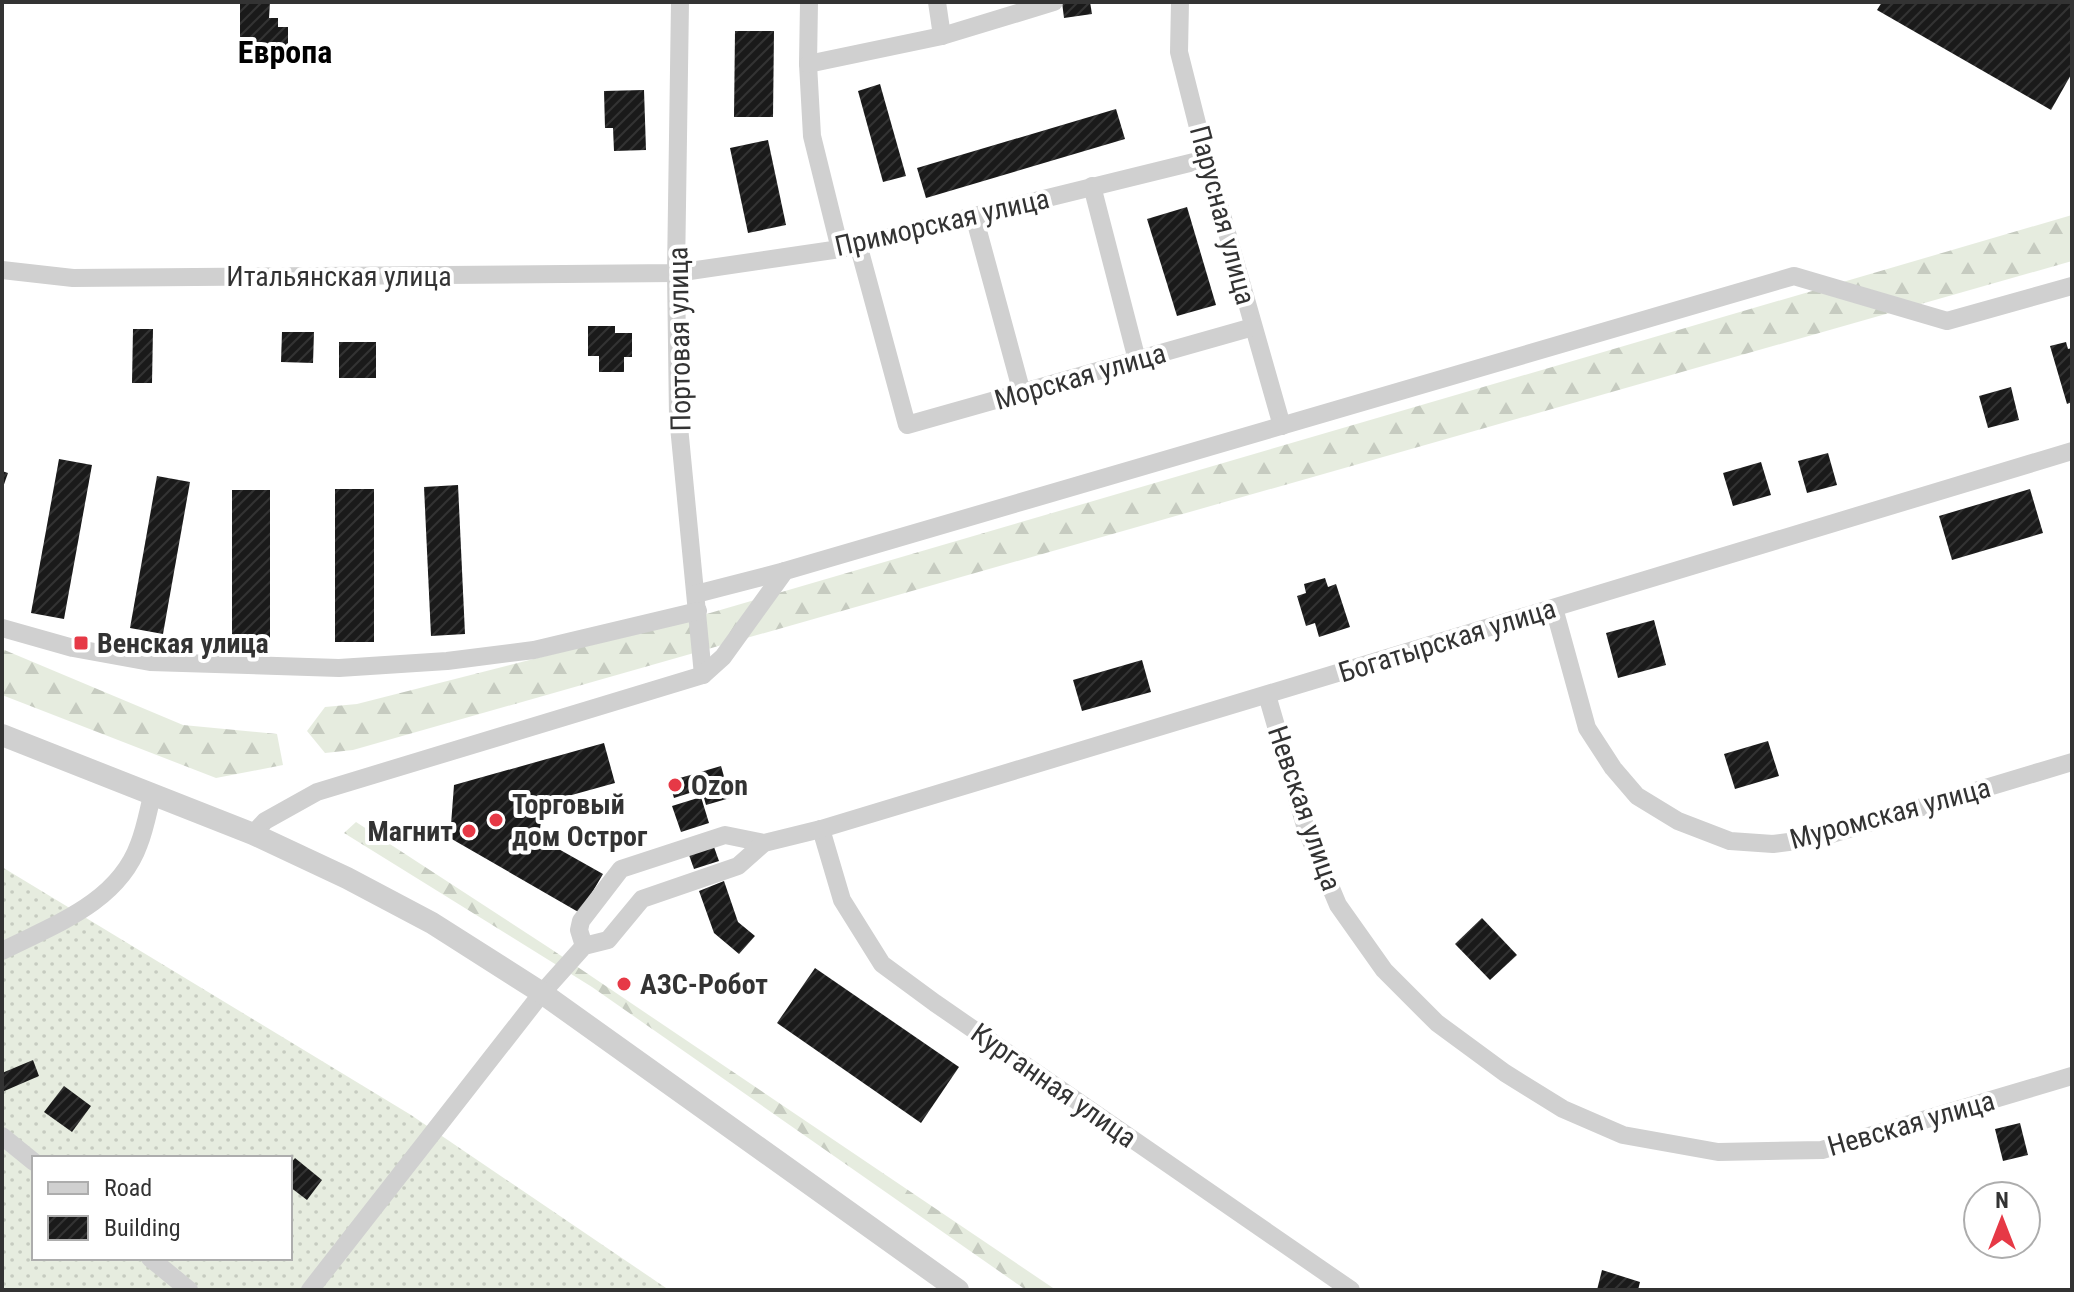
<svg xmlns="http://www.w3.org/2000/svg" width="2074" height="1292" font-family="'Roboto Condensed',sans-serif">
  <defs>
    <pattern id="grass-dots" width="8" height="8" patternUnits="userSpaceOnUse" patternTransform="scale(2)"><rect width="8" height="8" fill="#e6ecdf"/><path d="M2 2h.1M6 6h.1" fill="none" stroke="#c6cbc0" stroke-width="1.8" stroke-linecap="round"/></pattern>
    <pattern id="forest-firs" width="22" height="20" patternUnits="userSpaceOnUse" patternTransform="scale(2)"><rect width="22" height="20" fill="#e6ecdf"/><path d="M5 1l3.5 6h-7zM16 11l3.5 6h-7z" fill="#c6cbc0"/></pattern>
    <pattern id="building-hatch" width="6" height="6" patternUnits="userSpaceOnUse" patternTransform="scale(2)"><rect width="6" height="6" fill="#1a1a1a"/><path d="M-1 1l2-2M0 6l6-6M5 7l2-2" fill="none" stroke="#333"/></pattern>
  </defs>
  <rect width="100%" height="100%" fill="#fff"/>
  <path fill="url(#grass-dots)" fill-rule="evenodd" d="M2,867L411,1115L669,1290H2ZM34,1158H290V1258H34Z"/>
  <g fill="url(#forest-firs)">
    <polygon points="2072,215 2072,261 353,750 325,753 307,731 325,707 357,704 686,620"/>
    <polygon points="2,649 183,725 277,734 283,765 216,778 2,695"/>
    <polygon points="356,822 551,949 1056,1290 1026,1290 592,987 344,833"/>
  </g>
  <g fill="url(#building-hatch)">
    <polygon points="240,2 270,2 269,18 278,18 278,27 288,27 288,56 240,55"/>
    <polygon points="1062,2 1090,2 1092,14 1064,18"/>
    <polygon points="1882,2 2072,2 2072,73 2051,110 1877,10"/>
    <polygon points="735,31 774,31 773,117 734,117"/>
    <polygon points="880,84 906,176 883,182 858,91"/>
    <polygon points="644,90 646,150 614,151 613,128 605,128 604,91"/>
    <polygon points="1116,109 1125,139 926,198 917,168"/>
    <polygon points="768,140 786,225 748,233 730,148"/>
    <polygon points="1187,207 1216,305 1177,316 1147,219"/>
    <polygon points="588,326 615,326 615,333 632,333 632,357 624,357 624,372 599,372 599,356 588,356"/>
    <polygon points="133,329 153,329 152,383 132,383"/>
    <polygon points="282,332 314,332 313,363 281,362"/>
    <rect x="339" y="342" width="37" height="36"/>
    <polygon points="2066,342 2068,349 2072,348 2072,402 2067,404 2050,346"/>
    <polygon points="2011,387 2019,420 1988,428 1979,396"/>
    <polygon points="1828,453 1837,485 1807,493 1798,461"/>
    <polygon points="59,459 92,465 64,619 31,613"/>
    <polygon points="1761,462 1771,495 1733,506 1723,473"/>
    <polygon points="2,471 8,473 2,490"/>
    <polygon points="157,476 190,482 163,634 130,628"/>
    <polygon points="458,485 465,634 431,636 424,487"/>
    <rect x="335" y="489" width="39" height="153"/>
    <polygon points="2030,489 2043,533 1952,560 1939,516"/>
    <rect x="232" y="490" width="38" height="150"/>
    <polygon points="1325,578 1328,587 1336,584 1350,627 1319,637 1315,623 1306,626 1297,596 1306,593 1304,584"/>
    <polygon points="1654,620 1666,665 1618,678 1606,633"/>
    <polygon points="1142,660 1151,692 1082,711 1073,680"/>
    <polygon points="1768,741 1779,776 1735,789 1724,754"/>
    <polygon points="604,743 615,783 543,803 539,838 603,874 580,913 450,838 454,785"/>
    <polygon points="721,766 730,798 706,805 697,773"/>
    <polygon points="694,774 699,790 674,798 669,781"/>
    <polygon points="701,797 709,823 681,832 672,806"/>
    <polygon points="714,847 719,861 694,869 689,855"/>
    <polygon points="724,881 738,922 755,936 739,954 714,933 699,891"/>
    <polygon points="1482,918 1517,955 1490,980 1455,944"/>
    <polygon points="815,968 959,1067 921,1123 777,1023"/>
    <polygon points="33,1060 39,1076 2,1092 2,1073"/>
    <polygon points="64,1086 91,1106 72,1132 44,1112"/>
    <polygon points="2020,1123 2028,1155 2003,1161 1995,1129"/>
    <polygon points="295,1158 322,1180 307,1200 290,1187 290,1164"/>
    <polygon points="1602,1270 1640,1282 1638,1290 1597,1290"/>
  </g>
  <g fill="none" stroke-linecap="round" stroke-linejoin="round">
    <g stroke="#d0d0d0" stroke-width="18">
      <polyline points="680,2 676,273 678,416 703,675"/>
      <polyline points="809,2 808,64 812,136 840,249"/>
      <polyline points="937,2 942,36"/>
      <polyline points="1180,2 1179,52 1206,159 1282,426"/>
      <polyline points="808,64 942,36 1054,2"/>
      <polyline points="1092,186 1137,360"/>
      <polyline points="974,216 1022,393"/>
      <polyline points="858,244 907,425 1253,327"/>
      <polyline points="2,270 73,278 676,273 840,249 1206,159"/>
      <polyline points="696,594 785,571"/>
      <polyline points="1554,608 1587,728 1613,768 1637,796 1678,821 1730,841 1773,844 1819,838 2072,762"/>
      <polyline points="2,628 73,648 150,662 339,668 447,661 534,650 698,611"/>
      <polyline points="1267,695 1306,829 1338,905 1384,970 1437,1023 1505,1073 1563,1109 1623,1135 1718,1152 1822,1150 2072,1076"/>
      <polyline points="821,829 842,900 882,964 935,1003 1351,1290"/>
      <polyline points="253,834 265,821 317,792 703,675 723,657 785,571 1794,276 1947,321 2072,286"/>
      <polyline points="584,946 579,930 581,921 621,869 725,835 764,843"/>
      <path d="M2,951C53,925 118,903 139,844C145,829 148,812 152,796"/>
      <polyline points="2,1136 34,1162"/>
      <polyline points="150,1258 189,1290"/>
      <polyline points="310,1290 542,993 584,946 608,940 642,899 738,866 764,843 821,829 2072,451"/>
    </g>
    <polyline stroke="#d0d0d0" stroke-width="22" points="2,735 253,834 347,878 432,923 542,993 958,1290"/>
  </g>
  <g fill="#e63946" stroke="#fff" stroke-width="3">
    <rect x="73" y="635" width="16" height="16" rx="4"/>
    <circle cx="675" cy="785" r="8"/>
    <circle cx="496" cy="820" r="8"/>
    <circle cx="469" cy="831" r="8"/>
    <circle cx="624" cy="984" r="8"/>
  </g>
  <g text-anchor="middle" stroke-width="8" stroke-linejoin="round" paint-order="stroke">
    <g font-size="28" fill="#333" stroke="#fff">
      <text transform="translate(1223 215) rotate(75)" y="10">Парусная улица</text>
      <text transform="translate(942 222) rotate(-13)" y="10">Приморская улица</text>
      <text x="339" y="286">Итальянская улица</text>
      <text transform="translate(679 339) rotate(-91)" y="10">Портовая улица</text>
      <text transform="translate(1080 376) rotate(-16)" y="10">Морская улица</text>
      <text transform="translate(1447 640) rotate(-17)" y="10">Богатырская улица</text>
      <text transform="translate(1305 808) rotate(71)" y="10">Невская улица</text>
      <text transform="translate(1890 813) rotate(-15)" y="10">Муромская улица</text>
      <text transform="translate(1054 1085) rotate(35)" y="10">Курганная улица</text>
      <text transform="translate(1911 1123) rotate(-16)" y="10">Невская улица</text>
    </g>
    <g font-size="28" font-weight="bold" fill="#333" stroke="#fff" text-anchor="start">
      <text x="97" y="653">Венская улица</text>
      <text x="691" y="795">Ozon</text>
      <text x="512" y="814">Торговый<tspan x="512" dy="32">дом Острог</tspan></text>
      <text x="453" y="841" text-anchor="end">Магнит</text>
      <text x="640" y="994">АЗС-Робот</text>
    </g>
    <g font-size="32" font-weight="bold" fill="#000" stroke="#fff">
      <text x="285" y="63">Европа</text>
    </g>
  </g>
  <rect width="2074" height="1292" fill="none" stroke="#333333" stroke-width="8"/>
  <rect x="32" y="1156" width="260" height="104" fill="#ffffff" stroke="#adadad" stroke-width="2"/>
  <rect x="48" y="1182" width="40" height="12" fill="#d0d0d0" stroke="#adadad" stroke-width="2"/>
  <text x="104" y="1196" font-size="24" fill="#333333">Road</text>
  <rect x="48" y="1216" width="40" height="24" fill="url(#building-hatch)" stroke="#adadad" stroke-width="2"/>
  <text x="104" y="1236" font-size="24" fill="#333333">Building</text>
  <g transform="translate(2002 1220)"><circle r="38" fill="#ffffff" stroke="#adadad" stroke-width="2"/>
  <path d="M0-6L14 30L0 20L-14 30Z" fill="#e63946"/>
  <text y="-12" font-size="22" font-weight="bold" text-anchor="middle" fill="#333333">N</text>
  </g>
</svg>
